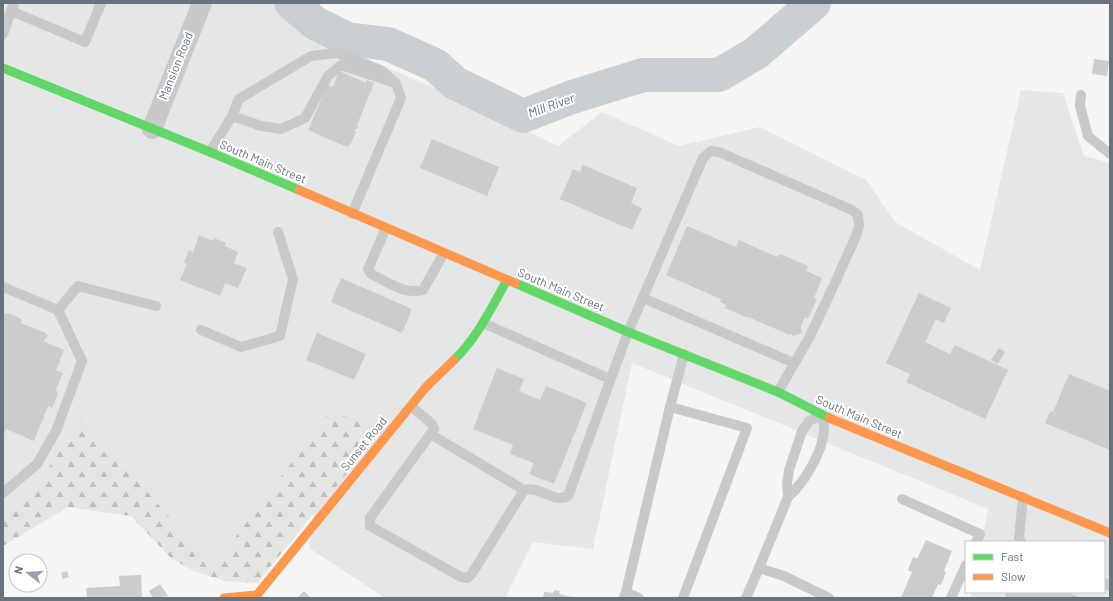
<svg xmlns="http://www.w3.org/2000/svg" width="1113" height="601" font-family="Barlow,sans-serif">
  <defs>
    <pattern id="forest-firs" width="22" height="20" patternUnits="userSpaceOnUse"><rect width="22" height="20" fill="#e3e6e2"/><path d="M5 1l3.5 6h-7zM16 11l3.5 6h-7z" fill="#bcbfbc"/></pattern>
  </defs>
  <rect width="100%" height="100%" fill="#f5f5f4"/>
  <polygon fill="#e5e7e6" points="3,3 277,3 303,31 430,86 558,146 602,112 679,146 760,127 866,180 895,222 980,270 1021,90 1063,93 1084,156 1110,163 1110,598 970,598 972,592 1104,592 1104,542 982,542 988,509 632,363 593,549 533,542 505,598 385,598 309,548 328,414 213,568 81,416 31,496 3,517"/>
  <polygon fill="url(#forest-firs)" points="328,414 388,423 257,583 225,581 196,572 172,559 131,516 68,507 3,546 3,517 31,496 81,416 213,567"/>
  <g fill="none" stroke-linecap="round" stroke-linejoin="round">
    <polyline stroke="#cacfd3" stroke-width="34" points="291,3 315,23 347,39 388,44 435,65 455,83 523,116 572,97 643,75 719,75 756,53 814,3"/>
  </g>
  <g fill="#cbcccc">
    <polygon points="1094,59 1109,61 1107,76 1092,74"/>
    <polygon points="339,71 366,83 367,80 374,83 357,125 358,128 354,130 356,132 350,145 347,147 308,130 328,85 333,87"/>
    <polygon points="432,139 499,167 487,196 420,168"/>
    <polygon points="583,165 637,188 631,203 642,208 632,230 560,199 573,169 580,172"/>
    <polygon points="687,226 736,247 739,240 777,257 780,254 808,266 806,271 822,278 814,298 817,299 808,319 805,317 801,326 802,333 793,336 791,333 790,335 748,317 748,318 725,308 726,305 720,302 721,299 666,275"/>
    <polygon points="199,235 213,241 214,238 226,243 225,246 238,252 234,263 247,268 238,288 225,283 220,296 180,280 187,264 184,262 189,250 193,252"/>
    <polygon points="341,278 412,309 402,333 331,302"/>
    <polygon points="919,293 951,308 944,323 936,319 925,342 950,354 955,345 1008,370 985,419 906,382 910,374 886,363"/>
    <polygon points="8,313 22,319 21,323 46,333 48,336 43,341 64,350 56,370 63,373 56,389 58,395 52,408 48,406 34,441 6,429 3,437 3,315"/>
    <polygon points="317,333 366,354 354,380 306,360"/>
    <polygon points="999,348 1005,352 998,364 991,360"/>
    <polygon points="497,368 524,379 519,391 540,400 546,386 587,403 554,484 529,474 534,463 510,454 513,445 473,429"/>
    <polygon points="1069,374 1110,391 1110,450 1045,423 1050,411 1053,412"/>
    <polygon points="926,540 952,551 944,571 946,572 941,585 938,584 932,598 901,598 912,572 908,570 913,557 917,559"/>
    <polygon points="67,571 69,577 63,579 61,573"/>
    <polygon points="141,575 142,598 87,598 86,588 120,586 119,576"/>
    <polygon points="160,584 168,596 153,598 149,591"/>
    <polygon points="554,590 560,591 559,594 576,598 543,598 544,592 553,593"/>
    <polygon points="304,591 311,598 297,598"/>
    <polygon points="1007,592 1067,592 1081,598 1005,598"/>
  </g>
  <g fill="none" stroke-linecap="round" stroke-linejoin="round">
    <g stroke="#c8c9ca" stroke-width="10">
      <polyline points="11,11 85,42 101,3"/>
      <polyline points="3,34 14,3"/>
      <polyline points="1081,95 1080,106 1088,136 1110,154"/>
      <polyline points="232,116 261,126 281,129 305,118 328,76 341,65 392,82"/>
      <polyline points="210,152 232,116 239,99 311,56 338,53 382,71 396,83 401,98 352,214"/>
      <path d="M386,228L368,269L371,274C388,282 404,295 423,290L444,253"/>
      <polyline points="3,287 58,310 82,361 56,431 37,464 3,493"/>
      <polyline points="643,298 794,363"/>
      <polyline points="58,310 78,286 156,306"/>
      <polyline points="483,323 610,379"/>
      <polyline points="201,330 241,347 280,336 293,279 278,232"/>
      <path d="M411,406L432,424L434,429L370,518V526L461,577L467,578L471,575L524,490C540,485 553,504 568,496L628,332L703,158L711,151L719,152L852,210L858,215L859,226L856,236L834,285L809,338L778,392"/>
      <polyline points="670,407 684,354"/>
      <polyline points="432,435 524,490"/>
      <path d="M788,497C804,483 823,452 824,430C825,425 822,420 821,415L809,421L802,431L789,470L787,483L788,497L759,568L784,576L829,598"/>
      <polyline points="902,499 980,534 976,542"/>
      <polyline points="1021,542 1019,538 1023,497"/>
      <polyline points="1104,583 1110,586"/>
      <polyline points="626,592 670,407 747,428 683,598"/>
      <polyline points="624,597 626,592 639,598"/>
      <polyline points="746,598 759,568"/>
      <polyline points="951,598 966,565"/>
    </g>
    <polyline stroke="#c8c9ca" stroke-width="20" points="152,129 202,3"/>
    <g stroke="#63d668" stroke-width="9">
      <polyline points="3,68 210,152 299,190"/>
      <polyline points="515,283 628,332 778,392 829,418"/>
      <path d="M454,360C477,338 492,307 507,280"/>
    </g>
    <g stroke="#ff974d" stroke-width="9">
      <polyline points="299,190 515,283"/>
      <polyline points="829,418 1110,533"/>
      <polyline points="224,598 257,595 426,387 454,360"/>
    </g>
  </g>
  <g text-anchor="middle" stroke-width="4" stroke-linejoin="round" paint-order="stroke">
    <g font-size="12" fill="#697380" stroke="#fff">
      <text transform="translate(176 66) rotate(-68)" y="4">Mansion Road</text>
      <text transform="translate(263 162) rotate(23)" y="4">South Main Street</text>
      <text transform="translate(561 290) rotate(23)" y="4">South Main Street</text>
      <text transform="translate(859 417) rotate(23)" y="4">South Main Street</text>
      <text transform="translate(364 444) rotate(-51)" y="4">Sunset Road</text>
    </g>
    <g font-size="13" font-style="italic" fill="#64737d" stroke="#fff">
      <text transform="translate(551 105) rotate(-20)" y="5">Mill River</text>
    </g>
  </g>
  <rect width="1113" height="601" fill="none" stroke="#697380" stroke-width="8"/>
  <rect x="965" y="541" width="140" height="52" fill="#ffffff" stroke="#c3c7cc"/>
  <rect x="973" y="554" width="20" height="6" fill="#63d668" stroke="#c3c7cc"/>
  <text x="1001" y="561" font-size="12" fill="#697380">Fast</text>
  <rect x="973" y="574" width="20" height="6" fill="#ff974d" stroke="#c3c7cc"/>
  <text x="1001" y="581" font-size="12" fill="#697380">Slow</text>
  <g transform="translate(28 573) rotate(287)"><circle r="19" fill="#ffffff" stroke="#c3c7cc"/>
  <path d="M0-3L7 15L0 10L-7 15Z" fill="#9aa0a9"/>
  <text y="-6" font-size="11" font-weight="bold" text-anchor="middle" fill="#697380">N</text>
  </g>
</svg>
